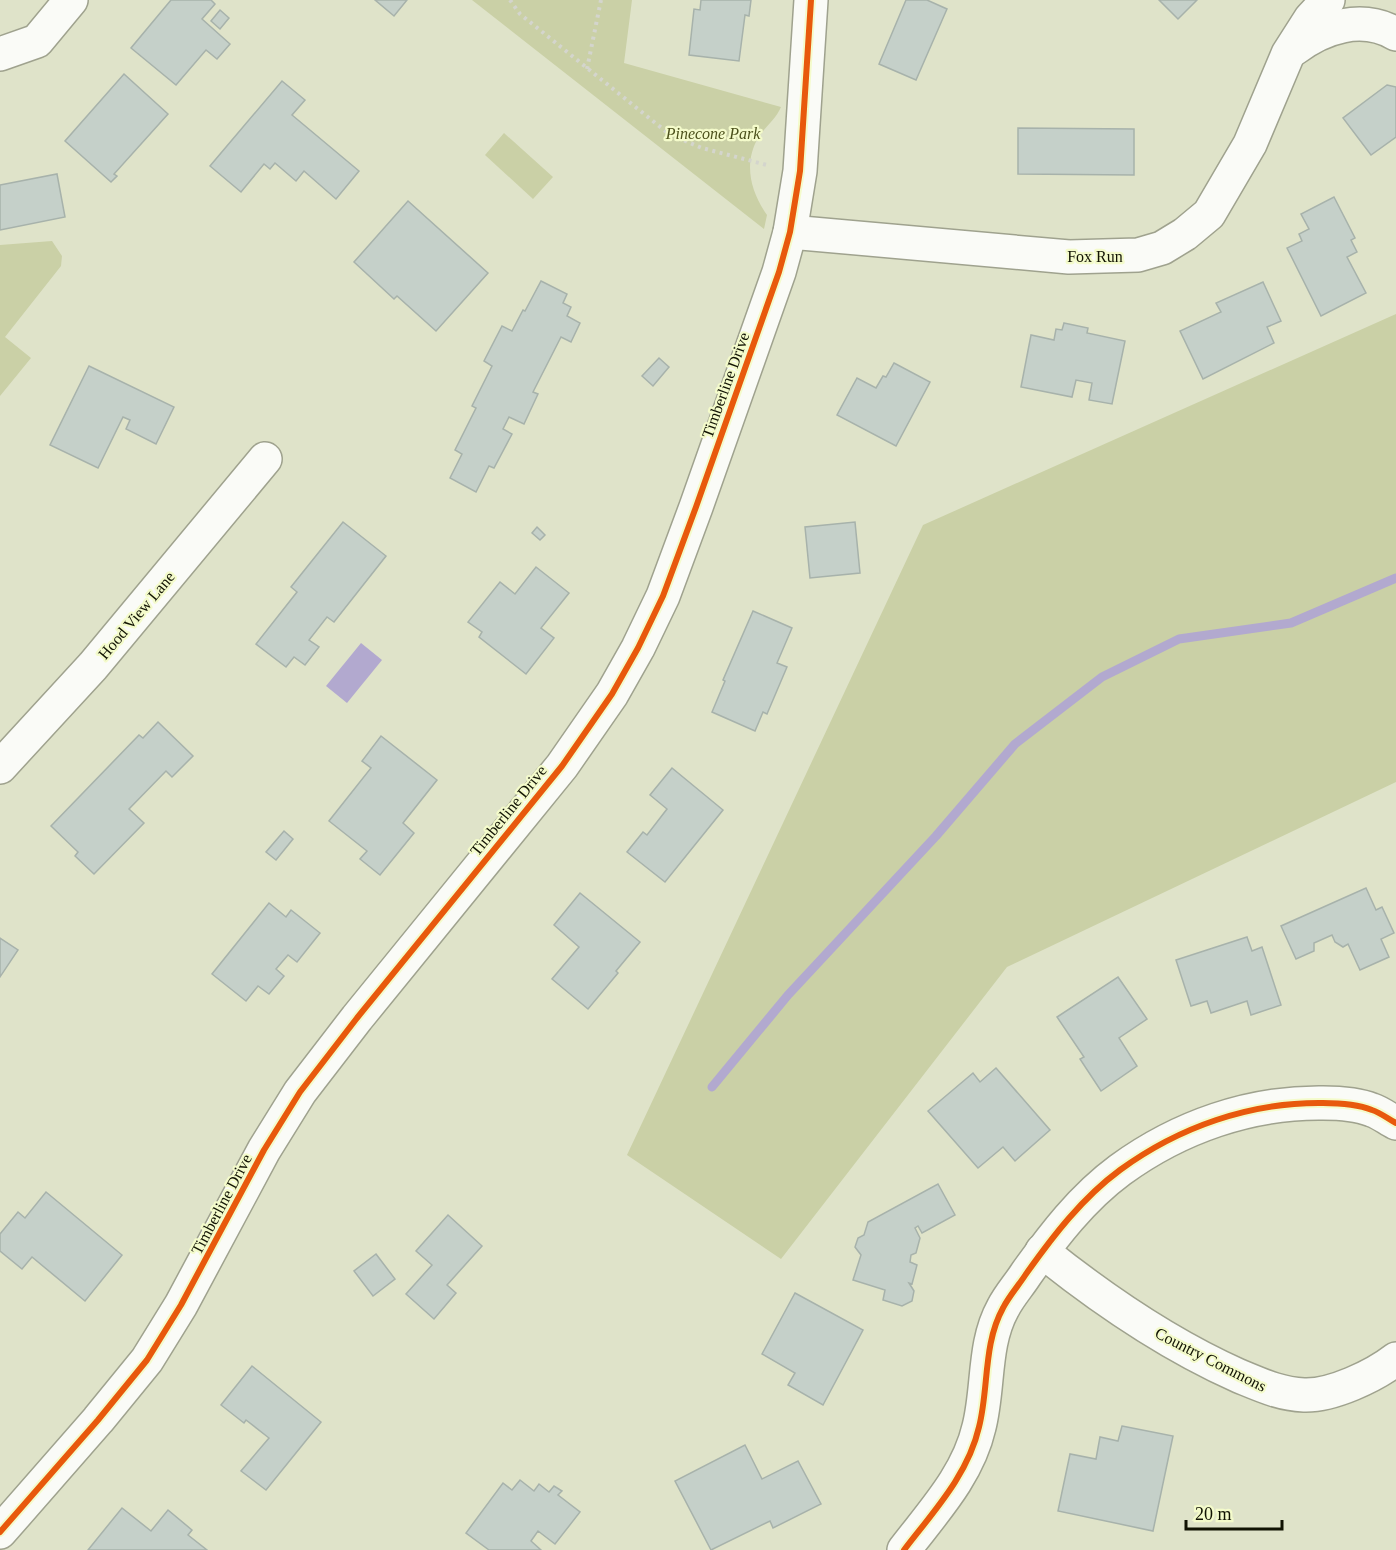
<svg xmlns="http://www.w3.org/2000/svg" width="1396" height="1550" font-family="Georgia,serif">
  <rect width="100%" height="100%" fill="#dfe3c9"/>
  <g fill="#cad0a6">
    <path d="M472,0H632L624,63L781,107C776,119 765,127 758,138C743,164 751,192 767,215L764,229Z"/>
    <polygon points="504,133 553,177 533,199 485,155"/>
    <polygon points="52,241 62,256 61,266 5,337 31,358 0,396 0,245"/>
    <polygon points="1396,314 1396,782 1007,967 781,1259 627,1155 923,525"/>
  </g>
  <polygon fill="#b2a9cf" points="361,643 382,660 347,703 326,686"/>
  <g fill="none" stroke-linecap="round" stroke-linejoin="round">
    <polyline stroke="#b2a9cf" stroke-width="9" points="712,1087 788,995 936,836 1015,744 1102,677 1179,639 1291,623 1396,578"/>
  </g>
  <g fill="#c5d0c9" stroke="#a7b2ab" stroke-width="1.5">
    <polygon points="171,0 211,0 215,4 202,19 230,44 217,59 206,50 176,85 131,48"/>
    <polygon points="375,0 407,0 394,16"/>
    <polygon points="701,0 751,0 749,16 745,15 739,61 689,55 694,9 700,10"/>
    <polygon points="906,0 927,0 947,9 916,80 879,64"/>
    <polygon points="1159,0 1197,0 1178,19"/>
    <polygon points="220,10 229,18 220,29 211,21"/>
    <polygon points="124,74 168,114 114,174 117,176 111,182 65,141"/>
    <polygon points="282,81 305,100 292,115 359,171 336,199 304,171 296,181 275,163 270,169 264,164 241,192 210,166"/>
    <polygon points="1387,85 1396,87 1396,137 1371,155 1343,118"/>
    <polygon points="1018,128 1134,129 1134,175 1018,174"/>
    <polygon points="57,174 65,217 0,230 0,185"/>
    <polygon points="1334,197 1355,238 1351,240 1357,252 1347,257 1366,293 1321,316 1287,248 1302,241 1299,234 1309,229 1301,214"/>
    <polygon points="408,201 488,273 436,331 397,296 394,299 354,262"/>
    <polygon points="541,281 567,294 563,303 571,307 567,316 580,323 571,342 561,337 533,392 538,394 524,424 509,417 503,429 512,434 494,468 489,466 476,492 450,478 462,454 455,450 476,408 472,406 492,366 484,361 502,326 512,331 523,310 525,311"/>
    <polygon points="1263,282 1281,321 1267,327 1274,343 1203,379 1180,331 1221,312 1216,303"/>
    <polygon points="1064,323 1088,328 1087,333 1125,341 1112,404 1089,400 1092,383 1076,380 1072,397 1021,387 1031,335 1054,340 1056,329 1062,330"/>
    <polygon points="659,358 669,367 653,386 642,376"/>
    <polygon points="894,363 930,382 896,446 837,415 857,378 876,388 883,376 886,377"/>
    <polygon points="89,366 174,407 156,444 126,429 130,420 123,417 98,468 50,445"/>
    <polygon points="343,522 386,556 334,622 327,617 309,640 319,647 305,665 294,657 286,667 256,644 297,592 291,587"/>
    <polygon points="855,522 860,573 810,578 805,527"/>
    <polygon points="537,527 545,535 540,540 532,533"/>
    <polygon points="536,567 569,593 541,628 554,638 526,674 479,637 482,632 468,622 500,582 515,594"/>
    <polygon points="753,611 792,628 777,663 787,667 767,714 763,712 755,731 712,712 725,681 723,680"/>
    <polygon points="158,722 193,756 172,777 166,771 129,809 144,823 94,874 75,856 78,852 51,826 139,735 143,738"/>
    <polygon points="381,736 437,780 403,823 414,833 380,875 360,859 367,851 329,821 371,768 362,761"/>
    <polygon points="672,768 723,810 665,882 627,852 643,832 647,835 667,809 650,795"/>
    <polygon points="284,831 293,839 276,860 266,852"/>
    <polygon points="1366,888 1376,910 1382,907 1394,933 1381,939 1389,957 1360,970 1348,944 1343,947 1335,942 1332,935 1314,943 1314,951 1296,959 1281,926"/>
    <polygon points="580,893 640,942 616,971 618,973 588,1009 552,979 579,947 554,925"/>
    <polygon points="269,903 286,917 291,910 320,933 297,962 288,955 276,969 284,976 269,994 258,986 246,1001 212,974"/>
    <polygon points="1247,937 1252,951 1262,947 1281,1005 1251,1015 1247,1001 1211,1013 1207,1001 1191,1006 1176,960"/>
    <polygon points="0,938 18,950 0,977"/>
    <polygon points="1118,977 1147,1019 1119,1038 1137,1066 1101,1091 1080,1059 1084,1057 1057,1017"/>
    <polygon points="996,1068 1050,1130 1015,1161 1003,1147 978,1168 928,1111 973,1073 980,1082"/>
    <polygon points="938,1184 955,1215 922,1233 918,1226 915,1228 920,1238 916,1253 911,1255 910,1262 917,1265 912,1284 909,1283 914,1291 912,1301 902,1306 883,1300 885,1290 853,1280 861,1255 855,1247 858,1238 864,1235 868,1222"/>
    <polygon points="46,1192 122,1255 85,1301 32,1257 22,1269 0,1251 0,1234 18,1212 25,1218"/>
    <polygon points="448,1215 482,1246 447,1285 456,1293 434,1319 406,1294 432,1265 416,1251"/>
    <polygon points="376,1254 395,1279 373,1296 354,1271"/>
    <polygon points="795,1293 863,1330 823,1405 788,1385 795,1373 762,1354"/>
    <polygon points="252,1366 321,1422 266,1490 241,1471 269,1438 246,1420 244,1423 221,1405"/>
    <polygon points="1122,1426 1173,1436 1153,1531 1058,1511 1070,1454 1096,1459 1100,1437 1118,1441"/>
    <polygon points="745,1445 762,1479 798,1461 821,1504 773,1528 770,1521 711,1550 675,1481"/>
    <polygon points="520,1480 534,1491 539,1484 549,1492 554,1486 562,1491 558,1495 580,1512 555,1544 538,1531 531,1541 541,1550 489,1550 466,1533 503,1483 512,1490"/>
    <polygon points="122,1508 151,1531 168,1510 192,1530 188,1535 207,1550 88,1550"/>
  </g>
  <g fill="none" stroke-linecap="round" stroke-linejoin="round">
    <g stroke="#9fa28e" stroke-width="36">
      <g id="minor">
        <path d="M1294,49C1323,27 1362,14 1396,34"/>
        <polyline points="0,54 37,41 71,0"/>
        <polyline points="790,232 1069,257 1138,255 1162,248 1185,234 1209,214 1250,144 1288,54 1311,18 1328,0"/>
        <polyline points="0,767 93,666 265,459"/>
        <path d="M1042,1251C1103,1300 1167,1344 1239,1376C1261,1385 1280,1394 1304,1395C1332,1396 1374,1376 1396,1359"/>
        <polyline points="0,1532 98,1420 147,1360 181,1305 264,1150 300,1092 357,1018 562,766 612,694 638,648 663,596 696,507 779,272 790,232 800,171 811,0"/>
        <path d="M904,1550C933,1512 968,1475 979,1427C989,1388 983,1344 1003,1308C1009,1296 1019,1285 1026,1274C1053,1236 1082,1198 1120,1170C1179,1127 1250,1102 1323,1103C1340,1103 1357,1104 1372,1110C1381,1113 1388,1119 1396,1123"/>
      </g>
    </g>
    <g stroke="#d4d5cd" stroke-width="4" stroke-dasharray="3 4.5" stroke-linecap="butt">
      <polyline points="510,0 520,14 669,134 702,148 767,165"/>
      <polyline points="587,69 601,0"/>
    </g>
    <use href="#minor" stroke="#fafbf7" stroke-width="33"/>
    <g stroke="#f4fbcb" stroke-width="10">
      <g id="cycleway">
        <polyline points="0,1532 98,1420 147,1360 181,1305 264,1150 300,1092 357,1018 562,766 612,694 638,648 663,596 696,507 779,272 790,232 800,171 811,0"/>
        <path d="M904,1550C933,1512 968,1475 979,1427C989,1388 983,1344 1003,1308C1009,1296 1019,1285 1026,1274C1053,1236 1082,1198 1120,1170C1179,1127 1250,1102 1323,1103C1340,1103 1357,1104 1372,1110C1381,1113 1388,1119 1396,1123"/>
      </g>
    </g>
    <use href="#cycleway" stroke="#e8590c" stroke-width="6"/>
  </g>
  <g text-anchor="middle" stroke-width="4.5" stroke-linejoin="round" paint-order="stroke">
    <g font-size="16" font-style="italic" fill="#4c511c" stroke="#f4fbcb">
      <text x="713" y="139">Pinecone Park</text>
    </g>
    <g font-size="16" fill="#111303" stroke="#f4fbcb">
      <text x="1095" y="262">Fox Run</text>
      <text transform="translate(725 385) rotate(-70)" y="6">Timberline Drive</text>
      <text transform="translate(136 615) rotate(-50)" y="6">Hood View Lane</text>
      <text transform="translate(508 810) rotate(-51)" y="6">Timberline Drive</text>
      <text transform="translate(221 1204) rotate(-62)" y="6">Timberline Drive</text>
      <text transform="translate(1211 1359) rotate(27)" y="6">Country Commons</text>
    </g>
  </g>
  <path d="M1186 1520v9h96v-9" fill="none" stroke="#111303" stroke-width="3"/>
  <text x="1195" y="1520" font-size="18" fill="#111303" stroke="#f4fbcb" stroke-width="4.5" paint-order="stroke">20 m</text>
</svg>
